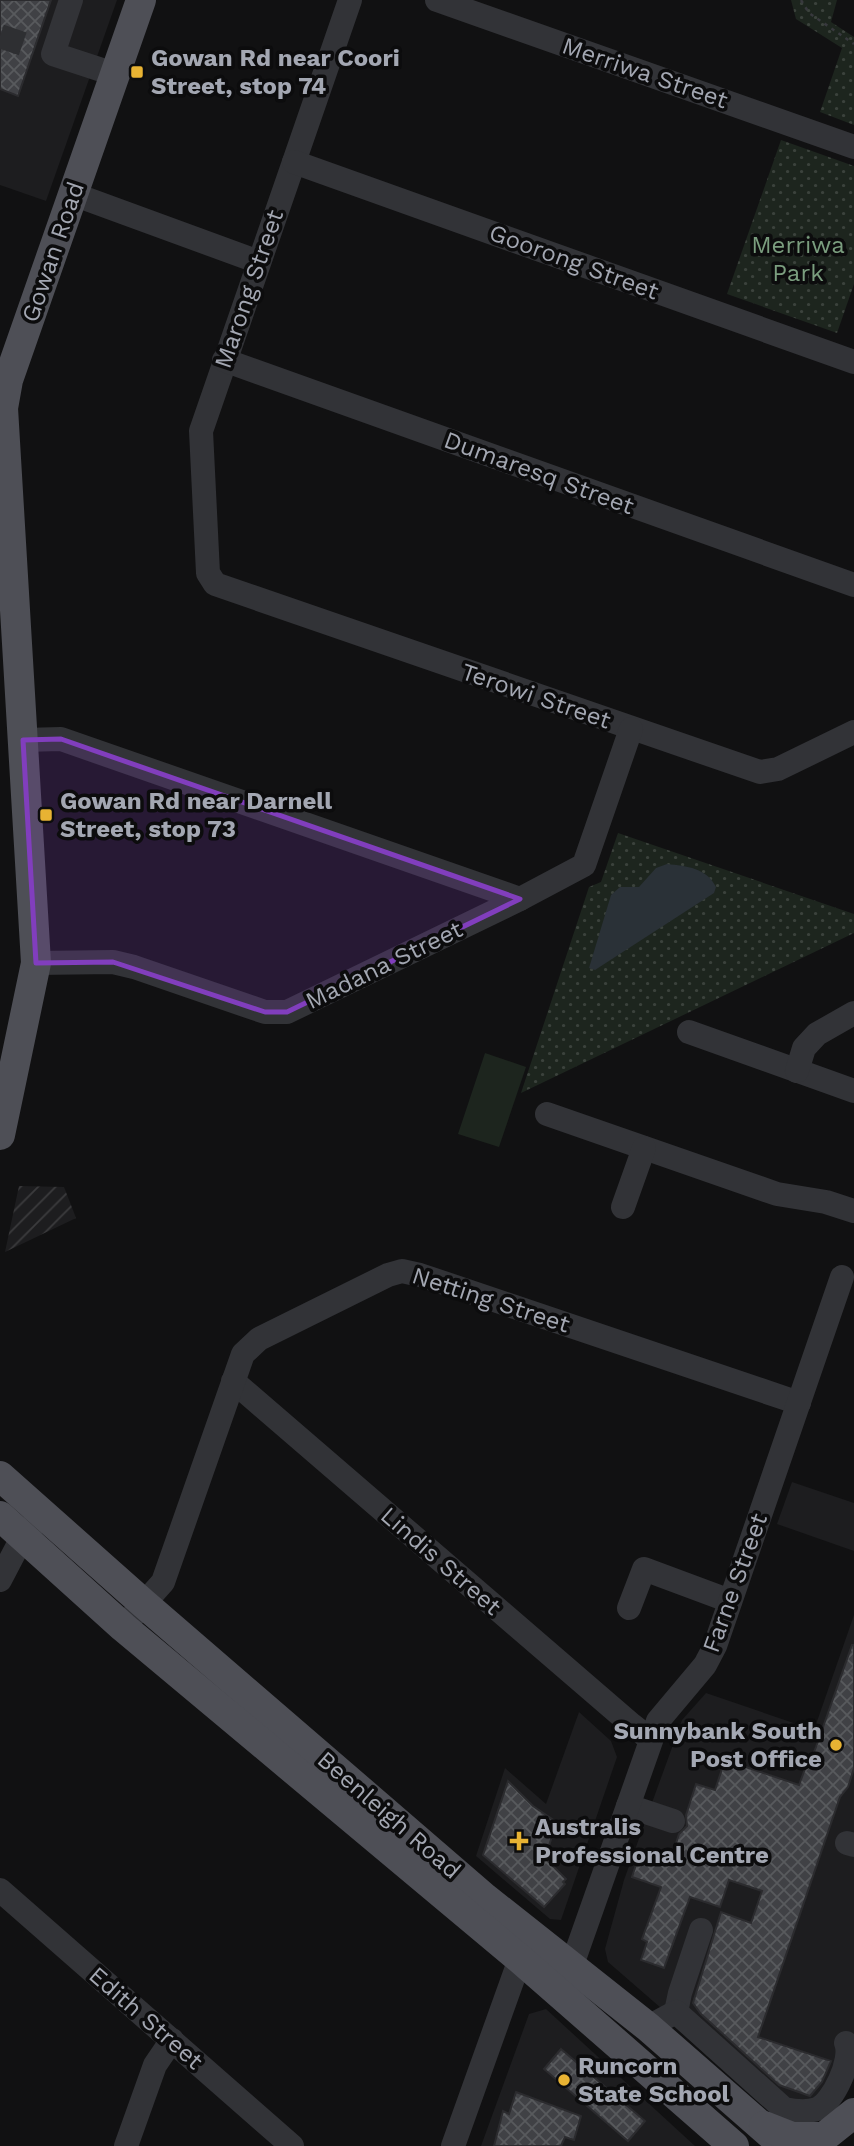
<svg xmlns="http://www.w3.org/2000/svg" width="854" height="2146" font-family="'Work Sans',sans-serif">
  <defs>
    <pattern id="industrial-furrows" width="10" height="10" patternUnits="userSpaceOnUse" patternTransform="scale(1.75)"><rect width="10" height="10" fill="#1d1d1f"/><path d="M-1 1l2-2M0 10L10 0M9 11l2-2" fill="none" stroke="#3b3b3d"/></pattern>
    <pattern id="park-dots" width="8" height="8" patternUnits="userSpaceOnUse" patternTransform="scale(1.75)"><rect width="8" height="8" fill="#1d251e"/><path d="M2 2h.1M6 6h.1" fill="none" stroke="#3b423c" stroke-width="1.8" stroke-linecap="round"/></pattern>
    <pattern id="building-cross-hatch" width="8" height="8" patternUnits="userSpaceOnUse" patternTransform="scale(1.75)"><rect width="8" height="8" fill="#404145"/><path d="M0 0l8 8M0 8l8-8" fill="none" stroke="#585a5d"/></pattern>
  </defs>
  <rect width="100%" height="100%" fill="#111112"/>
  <g fill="#1d1d1f">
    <polygon points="0,0 117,0 46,201 0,185"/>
    <polygon points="792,1482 854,1503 854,1551 777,1524"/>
    <polygon points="854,1615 854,2079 841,2102 782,2113 608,1962 605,1949 624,1880 682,1720 706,1693 814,1730"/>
    <polygon points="579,1712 611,1741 617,1757 561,1920 550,1919 476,1856 505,1768 546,1804"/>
    <polygon points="546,2009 695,2146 481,2146 529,2014"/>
  </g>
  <polygon fill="url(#industrial-furrows)" points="19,1186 64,1187 76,1218 5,1252"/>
  <polygon fill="#1d251e" points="485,1053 526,1067 499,1147 458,1134"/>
  <g fill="url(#park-dots)">
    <polygon points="791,0 837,0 831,22 854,37 854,125 820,112 842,48 796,19"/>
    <polygon points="781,140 854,166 854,284 837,333 727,294"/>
    <polygon points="618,833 854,914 854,933 521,1093 589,887 601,882"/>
  </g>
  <path fill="#2a3137" d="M667,864C687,866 707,868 716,887L714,893L595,970L589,968L611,895L620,887H639L656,868Z"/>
  <g fill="url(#building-cross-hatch)" stroke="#2b2b2e" stroke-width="2">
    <polygon points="0,0 51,0 18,96 0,89"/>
    <polygon points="852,1645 854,1645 854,1768 848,1787 840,1797 758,2037 831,2061 822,2082 810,2096 779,2085 701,2014 693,2003 721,1912 751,1923 762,1891 729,1880 720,1907 690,1897 664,1968 641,1960 647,1942 642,1939 661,1887 632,1877 641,1849 671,1859 679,1834 687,1826 686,1815 696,1784 715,1790 725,1760 799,1785 808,1761 810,1762 816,1747"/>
    <polygon points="508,1781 533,1806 555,1821 555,1827 545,1858 566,1879 563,1882 565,1884 544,1907 483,1855"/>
    <polygon points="561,2049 645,2121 628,2141 544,2069"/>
    <polygon points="516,2092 581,2116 574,2140 565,2137 561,2146 494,2146 503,2111 509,2114"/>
  </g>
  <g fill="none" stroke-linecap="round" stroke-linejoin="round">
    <polyline stroke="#2e2f32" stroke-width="24" stroke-dasharray="24 12" stroke-linecap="butt" points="0,36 35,48"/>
    <polyline stroke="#38393e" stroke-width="2.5" stroke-dasharray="3.5 5" stroke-linecap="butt" points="801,0 809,13 854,44"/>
    <g stroke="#323337" stroke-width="24">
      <polyline points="71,0 53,54 114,74"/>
      <polyline points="350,0 201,431 208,573 215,584 760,772 778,769 854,732"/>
      <polyline points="437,0 854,147"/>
      <polyline points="294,162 854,362"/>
      <polyline points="73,194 259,262"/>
      <polyline points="224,360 854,585"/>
      <polyline points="23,740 61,739 520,899"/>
      <polyline points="36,963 113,962 134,967 265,1012 287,1012 520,899 584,865 631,729"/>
      <polyline points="689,1032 854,1091"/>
      <polyline points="797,1071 804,1048 817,1034 854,1013"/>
      <polyline points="547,1114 777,1194 826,1202 854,1211"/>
      <polyline points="623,1207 644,1148"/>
      <polyline points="233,1381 632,1725 650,1739"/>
      <polyline points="0,1580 23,1536 35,1523"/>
      <polyline points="629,1608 644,1569 730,1601"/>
      <polyline points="123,1627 163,1582 243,1354 259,1339 388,1275 402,1271 420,1275 799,1403"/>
      <polyline points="628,1806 673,1821"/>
      <polyline points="847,1843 854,1845"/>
      <polyline points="0,1890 292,2146"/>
      <polyline points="561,1981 572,1965 579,1945 658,1721 705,1665 715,1646 842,1277"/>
      <polyline points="676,2012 680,1993 701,1930"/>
      <path d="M648,2027L676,2012L784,2109C794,2111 806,2113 817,2109C833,2103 853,2059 846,2043"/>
      <polyline points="126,2146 155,2065 172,2040"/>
      <polyline points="453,2146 520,1959"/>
    </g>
    <g stroke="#4e4f56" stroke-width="30">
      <polyline points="0,1135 36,963 3,408 8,380 141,0"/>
      <polyline points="0,1476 143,1603 485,1898 648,2027 784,2146"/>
      <polyline points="0,1516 123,1627 520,1959 734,2146"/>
      <polyline points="764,2126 792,2137 824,2137 854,2113"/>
    </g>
  </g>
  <path fill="#813ebd" fill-opacity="0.2" stroke="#813ebd" stroke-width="5" stroke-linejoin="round" d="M61,739L520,899L287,1012H265L113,962L36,963L23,740Z"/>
  <g fill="#e8b333" stroke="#0c0c0d" stroke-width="2.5">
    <rect x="130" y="65" width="14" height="14" rx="3.5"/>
    <rect x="39" y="808" width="14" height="14" rx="3.5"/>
    <circle cx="836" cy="1745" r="7"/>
    <path d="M515.5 1830.5h7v7h7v7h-7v7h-7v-7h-7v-7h7z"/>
    <circle cx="564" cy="2080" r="7"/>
  </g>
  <g text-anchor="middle" stroke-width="7" stroke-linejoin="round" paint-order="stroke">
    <g font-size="24" font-weight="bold" fill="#a3a7b2" stroke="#0c0c0d" text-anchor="start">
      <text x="151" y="66">Gowan Rd near Coori<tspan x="151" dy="28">Street, stop 74</tspan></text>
      <text x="60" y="809">Gowan Rd near Darnell<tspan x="60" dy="28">Street, stop 73</tspan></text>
      <text x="822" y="1739" text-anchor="end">Sunnybank South<tspan x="822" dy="28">Post Office</tspan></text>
      <text x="535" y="1835">Australis<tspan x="535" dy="28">Professional Centre</tspan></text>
      <text x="578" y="2074">Runcorn<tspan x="578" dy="28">State School</tspan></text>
    </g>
    <g font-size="24" fill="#a3a7b2" stroke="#0c0c0d">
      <text transform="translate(645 73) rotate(19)" y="8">Merriwa Street</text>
      <text transform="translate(53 252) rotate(-71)" y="8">Gowan Road</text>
      <text transform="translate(574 262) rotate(20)" y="8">Goorong Street</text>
      <text transform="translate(249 289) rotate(-71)" y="8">Marong Street</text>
      <text transform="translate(539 473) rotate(20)" y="8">Dumaresq Street</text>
      <text transform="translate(536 696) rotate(19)" y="8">Terowi Street</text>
      <text transform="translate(384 965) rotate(-26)" y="8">Madana Street</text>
      <text transform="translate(491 1300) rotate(18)" y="8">Netting Street</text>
      <text transform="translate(441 1561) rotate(41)" y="8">Lindis Street</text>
      <text transform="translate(735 1583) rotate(-70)" y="8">Farne Street</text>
      <text transform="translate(389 1815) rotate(41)" y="8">Beenleigh Road</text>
      <text transform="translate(146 2018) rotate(41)" y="8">Edith Street</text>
    </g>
    <g font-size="24" fill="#7a9d7e" stroke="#0c0c0d">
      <text x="798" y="253">Merriwa<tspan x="798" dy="28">Park</tspan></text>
    </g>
  </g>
</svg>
